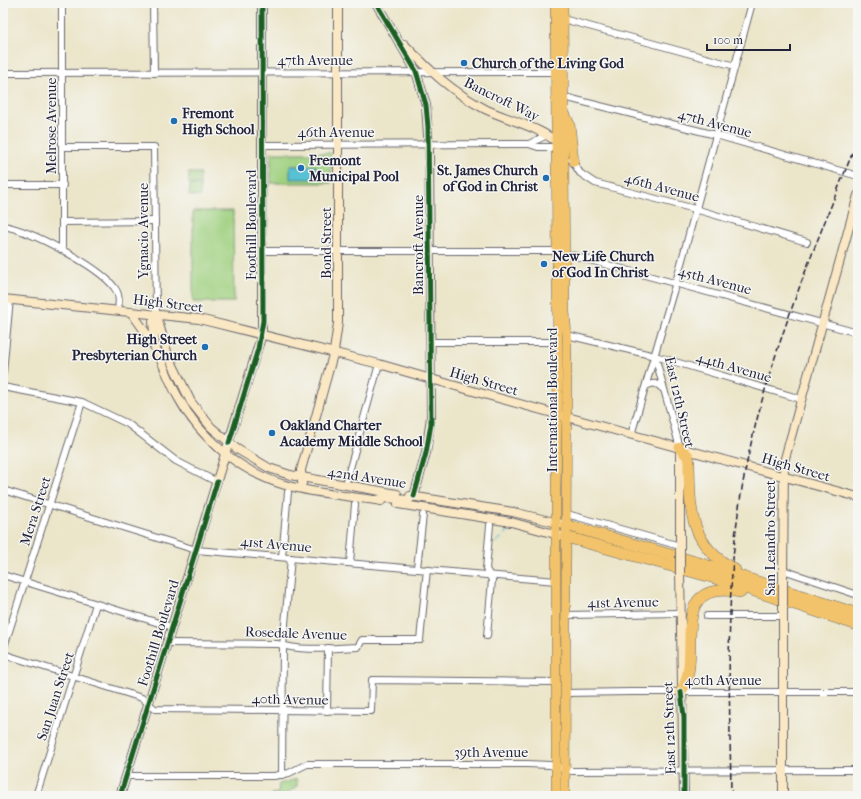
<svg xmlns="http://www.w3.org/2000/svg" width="861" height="799" font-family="'IM FELL French Canon',serif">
  <defs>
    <pattern id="park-tufts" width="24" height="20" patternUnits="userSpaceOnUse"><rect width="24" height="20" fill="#9fd07f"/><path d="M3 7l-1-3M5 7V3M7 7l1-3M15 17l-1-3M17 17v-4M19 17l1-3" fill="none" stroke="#89b26f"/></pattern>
  </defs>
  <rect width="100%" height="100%" fill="#f6f6f2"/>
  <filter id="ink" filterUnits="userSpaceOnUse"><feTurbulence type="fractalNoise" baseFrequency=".025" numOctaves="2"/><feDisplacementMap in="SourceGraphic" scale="8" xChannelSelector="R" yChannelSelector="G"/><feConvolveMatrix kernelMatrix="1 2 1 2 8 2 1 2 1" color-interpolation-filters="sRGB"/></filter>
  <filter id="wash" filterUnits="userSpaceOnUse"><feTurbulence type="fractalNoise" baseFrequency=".012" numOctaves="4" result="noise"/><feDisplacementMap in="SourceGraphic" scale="16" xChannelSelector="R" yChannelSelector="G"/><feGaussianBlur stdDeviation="0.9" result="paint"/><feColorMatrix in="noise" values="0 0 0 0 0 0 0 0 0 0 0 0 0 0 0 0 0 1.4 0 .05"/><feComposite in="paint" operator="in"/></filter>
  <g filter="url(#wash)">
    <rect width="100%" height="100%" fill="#ebe5c9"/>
    <polygon fill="url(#park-tufts)" stroke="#60795d" points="297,779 297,786 284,796 272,796 272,794 278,793 279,784"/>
    <g fill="#9fd07f" stroke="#60795d">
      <rect x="271" y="153" width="60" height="30"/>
      <rect x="189" y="173" width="11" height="11"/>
      <polygon points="190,185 200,185 200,196 189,196"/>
      <polygon points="193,211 233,211 234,302 193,302"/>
    </g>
    <rect fill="#58c1d4" stroke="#3d7288" x="290" y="166" width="26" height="13"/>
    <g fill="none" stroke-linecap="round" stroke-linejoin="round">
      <g stroke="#58c1d4" stroke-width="1.5">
        <polyline points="505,534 509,530"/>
        <polyline points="496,542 501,538"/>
      </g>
    </g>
  </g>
  <g filter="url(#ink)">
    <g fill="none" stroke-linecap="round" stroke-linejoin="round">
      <g stroke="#68666d" stroke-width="8">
        <g id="street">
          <polyline points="62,3 62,250"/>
          <polyline points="153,3 154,73"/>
          <polyline points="563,19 735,66"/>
          <polyline points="3,73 555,72"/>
          <polyline points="564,97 716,135 858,176"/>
          <polyline points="529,144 538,147 556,147"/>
          <polyline points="262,145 529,144 547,135"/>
          <polyline points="63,147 154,147 156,314"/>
          <polyline points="571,159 580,173 595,183 695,209 807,242"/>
          <polyline points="3,185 63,185"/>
          <polyline points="63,222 155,221"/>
          <path d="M3,226C30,230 98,266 114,287C120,294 119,302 118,311"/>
          <polyline points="263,251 556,251"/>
          <polyline points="564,253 858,333"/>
          <polyline points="567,335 655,356 801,399"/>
          <polyline points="430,342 558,342"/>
          <polyline points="655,356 680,448"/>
          <polyline points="3,372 10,299"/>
          <path d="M646,386C654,382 657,383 663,389"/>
          <polyline points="3,387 82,402 128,424 176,461 217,482"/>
          <polyline points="631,435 676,282 752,3"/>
          <polyline points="347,479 379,364"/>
          <polyline points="3,490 196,550 556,581"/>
          <polyline points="567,514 680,546"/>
          <polyline points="282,557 288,492"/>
          <polyline points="350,563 355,504"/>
          <polyline points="417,568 423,515"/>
          <polyline points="783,570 858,595"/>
          <polyline points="3,575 172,627"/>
          <polyline points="566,615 680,613"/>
          <polyline points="707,616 783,616"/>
          <polyline points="487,636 492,580 486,569 490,525"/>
          <path d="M167,643L278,644C303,652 332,648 358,647L362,640H420L427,569"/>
          <polyline points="3,650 82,402"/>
          <polyline points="3,654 142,698 155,709 371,711 372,680 556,682"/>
          <polyline points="565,693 631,692 858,692"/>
          <polyline points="327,711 328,648"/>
          <polyline points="282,775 283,646 291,558"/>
          <polyline points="126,776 274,776 289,773 307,764 527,764 550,765 572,771 858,770"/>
          <polyline points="36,796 96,604"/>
        </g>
      </g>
      <g stroke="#68666d" stroke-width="10">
        <g id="secondary">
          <path d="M404,44C429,70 452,92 485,109C508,120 543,128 560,145"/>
          <polyline points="3,299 199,319 379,364 480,393 858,497"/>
          <path d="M131,312C140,324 149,336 156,350C164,365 169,381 178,397C200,438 240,472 285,485C316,494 350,496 381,501"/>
          <polyline points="156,314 168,355 191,402 211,427 237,449 269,468 290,475 397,494"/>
          <polyline points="155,344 153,322 156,314"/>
          <polyline points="302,483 301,470 334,351 338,323 338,3"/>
          <polyline points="410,496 513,512 566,525"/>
          <polyline points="376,500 387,498 408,500 414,496 426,453 431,417 429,151 426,105 416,71 376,3"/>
          <polyline points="398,504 511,522 566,537"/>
          <polyline points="680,551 680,448"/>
          <polyline points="680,573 684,796"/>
          <polyline points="783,584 784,462 858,195"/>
          <polyline points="120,796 262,334 262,3"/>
          <polyline points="783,796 783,607"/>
        </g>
      </g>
      <g stroke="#68666d" stroke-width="10">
        <g id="primary">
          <polyline points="555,3 558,381 556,490 556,796"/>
          <polyline points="563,3 565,312 567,335 565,796"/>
          <polyline points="565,113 570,124 574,162"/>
        </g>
      </g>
      <g stroke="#68666d" stroke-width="12">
        <g id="highway">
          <path d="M680,448L688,456L689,462C690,509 688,544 735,570"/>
          <polyline points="566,525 699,563 858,614"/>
          <polyline points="566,537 715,578 858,625"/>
          <path d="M681,692C705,655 663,578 741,592"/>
        </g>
      </g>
      <use href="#street" stroke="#fff" stroke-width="6"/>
      <use href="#secondary" stroke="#fae7c3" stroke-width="8"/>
      <use href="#primary" stroke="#f2c36a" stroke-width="9"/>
      <use href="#highway" stroke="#f2c36a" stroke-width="11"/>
      <path stroke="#22223b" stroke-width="1.5" stroke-dasharray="6 3" stroke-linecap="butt" d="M731,796C730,703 725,607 738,514C756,383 809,262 858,139"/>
      <g stroke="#68666d" stroke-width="10" stroke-linecap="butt">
        <g id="secondary-bridge">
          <polyline points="680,573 680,551"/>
          <polyline points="783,584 783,607"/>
        </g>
      </g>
      <use href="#secondary-bridge" stroke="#fae7c3" stroke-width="8"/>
      <g stroke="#f6f6f2" stroke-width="8">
        <g id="cycleway">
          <polyline points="376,3 416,71 426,105 428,127 431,424 426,453 414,496"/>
          <polyline points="229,443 258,349 263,321 262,3"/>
          <polyline points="681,692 684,717 684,796"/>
          <polyline points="120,796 217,482"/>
        </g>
      </g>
      <use href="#cycleway" stroke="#1b5e20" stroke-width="5"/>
    </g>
  </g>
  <g fill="#1f6fb2" stroke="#f6f6f2" stroke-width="1.5">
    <circle cx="464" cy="63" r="4"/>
    <circle cx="174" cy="121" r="4"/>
    <circle cx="301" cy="168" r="4"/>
    <circle cx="546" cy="178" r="4"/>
    <circle cx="544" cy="264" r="4"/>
    <circle cx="205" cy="347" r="4"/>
    <circle cx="272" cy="433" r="4"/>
  </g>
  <g text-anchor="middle" stroke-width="3" stroke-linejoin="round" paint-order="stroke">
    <g font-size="14" fill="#22223b" stroke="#f6f6f2">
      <text x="315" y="65">47th Avenue</text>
      <text transform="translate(502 99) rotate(26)" y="5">Bancroft Way</text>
      <text transform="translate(715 123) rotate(15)" y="5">47th Avenue</text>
      <text transform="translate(51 126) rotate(-90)" y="5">Melrose Avenue</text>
      <text x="336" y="137">46th Avenue</text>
      <text transform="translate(662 187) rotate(15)" y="5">46th Avenue</text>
      <text transform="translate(251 225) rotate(-90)" y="5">Foothill Boulevard</text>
      <text transform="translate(143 231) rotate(-90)" y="5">Ygnacio Avenue</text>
      <text transform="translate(326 243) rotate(-90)" y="5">Bond Street</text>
      <text transform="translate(418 245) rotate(-90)" y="5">Bancroft Avenue</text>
      <text transform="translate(715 280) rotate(15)" y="5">45th Avenue</text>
      <text transform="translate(168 303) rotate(7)" y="5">High Street</text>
      <text transform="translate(734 367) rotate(16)" y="5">44th Avenue</text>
      <text transform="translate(484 381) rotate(16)" y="5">High Street</text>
      <text transform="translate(552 400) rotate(-90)" y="5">International Boulevard</text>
      <text transform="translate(680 402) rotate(77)" y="5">East 12th Street</text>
      <text transform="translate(796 467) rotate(16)" y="5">High Street</text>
      <text transform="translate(367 477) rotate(9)" y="5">42nd Avenue</text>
      <text transform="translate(35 511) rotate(-72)" y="5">Mera Street</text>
      <text transform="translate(770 538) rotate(-90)" y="5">San Leandro Street</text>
      <text transform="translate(276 544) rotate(5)" y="5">41st Avenue</text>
      <text transform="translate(623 602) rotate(-1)" y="5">41st Avenue</text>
      <text transform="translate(158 633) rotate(-73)" y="5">Foothill Boulevard</text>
      <text transform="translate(296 633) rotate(2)" y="5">Rosedale Avenue</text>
      <text x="723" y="685">40th Avenue</text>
      <text transform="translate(55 696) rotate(-72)" y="5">San Juan Street</text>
      <text transform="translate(290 699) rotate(1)" y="5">40th Avenue</text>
      <text transform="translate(669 728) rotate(-92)" y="5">East 12th Street</text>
      <text x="491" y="757">39th Avenue</text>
    </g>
    <g font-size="14" font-weight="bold" fill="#22223b" stroke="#f6f6f2" text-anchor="start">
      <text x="472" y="68">Church of the Living God</text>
      <text x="182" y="118">Fremont<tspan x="182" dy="16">High School</tspan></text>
      <text x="309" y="165">Fremont<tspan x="309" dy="16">Municipal Pool</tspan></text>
      <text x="538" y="175" text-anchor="end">St. James Church<tspan x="538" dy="16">of God in Christ</tspan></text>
      <text x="552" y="261">New Life Church<tspan x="552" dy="16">of God In Christ</tspan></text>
      <text x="197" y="344" text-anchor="end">High Street<tspan x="197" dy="16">Presbyterian Church</tspan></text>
      <text x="280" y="430">Oakland Charter<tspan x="280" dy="16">Academy Middle School</tspan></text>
    </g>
  </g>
  <rect width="861" height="799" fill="none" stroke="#f6f6f2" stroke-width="16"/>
  <path d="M707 44v6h83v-6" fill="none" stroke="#22223b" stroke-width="2"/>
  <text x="713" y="44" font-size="12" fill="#22223b" stroke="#f6f6f2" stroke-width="3" paint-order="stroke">100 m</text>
</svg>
